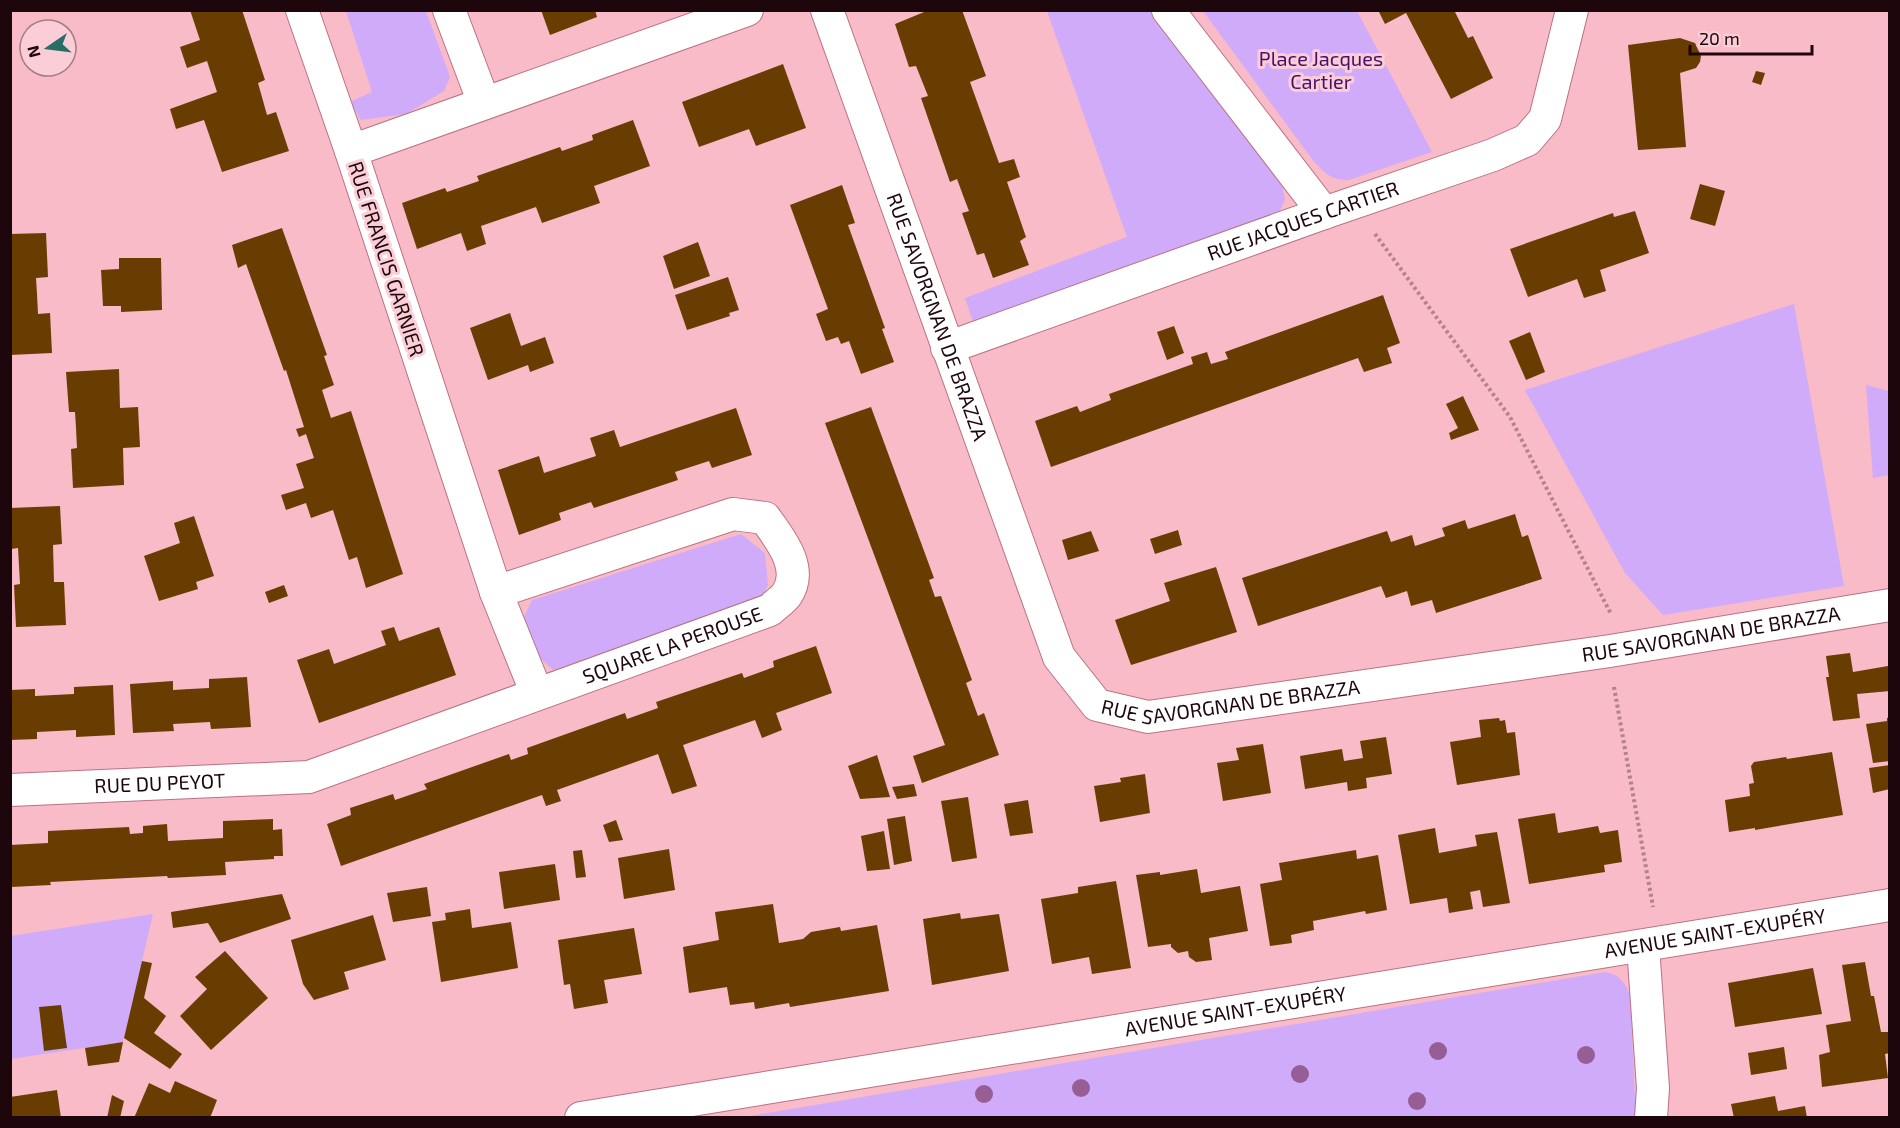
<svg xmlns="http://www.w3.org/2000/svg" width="1900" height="1128" font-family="'Exo 2',sans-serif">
  <rect width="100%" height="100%" fill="#f8bbc7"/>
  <g fill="#cfabfa">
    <polygon points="346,11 426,11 450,77 444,91 406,114 361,120 350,102 372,92"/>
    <polygon points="1047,11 1151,11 1282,186 1285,199 1279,213 975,327 965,298 1127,237"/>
    <path d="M1203,11H1357L1432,152L1349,180C1331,180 1327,174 1315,163Z"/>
    <polygon points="1794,304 1844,586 1663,615 1625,573 1525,390"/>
    <polygon points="1866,385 1889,391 1889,475 1873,478"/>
    <polygon points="741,534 765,553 768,585 758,606 553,670 531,650 521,623 532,600"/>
    <polygon points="153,914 123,1042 11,1059 11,936"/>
    <path d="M1605,972C1620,975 1625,982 1630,996L1636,1117L738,1118Z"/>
  </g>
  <g fill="#693d02">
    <polygon points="190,10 242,10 265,80 258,83 267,115 276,112 289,151 222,172 204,120 176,129 170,109 217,92 207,61 187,68 180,47 200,40"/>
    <polygon points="541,10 595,10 597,17 550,35"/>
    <polygon points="929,10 962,10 986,76 970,82 999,163 1014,159 1020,177 1007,182 1026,237 1020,241 1029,265 993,278 984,253 977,255 962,213 969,211 964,198 957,179 950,182 921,98 928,96 916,66 909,67 895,24"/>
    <polygon points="1378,10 1454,10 1468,38 1473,36 1493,78 1451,99 1406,13 1385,24"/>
    <polygon points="1680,38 1695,43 1701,56 1700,62 1696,68 1680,73 1686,147 1638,150 1628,45"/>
    <polygon points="783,64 806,128 756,146 749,129 699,147 682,102"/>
    <polygon points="1756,71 1765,73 1761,85 1752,82"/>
    <polygon points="633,120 650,166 594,186 600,203 542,223 536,207 481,226 486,244 467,251 461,233 417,249 402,203 445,188 447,192 479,181 477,176 560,147 562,151 593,140 592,135"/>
    <polygon points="1700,184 1725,191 1715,226 1690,219"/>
    <polygon points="842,185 855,223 848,225 885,328 882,329 894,362 861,374 849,341 841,344 838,337 826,341 816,314 828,309 790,205"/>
    <polygon points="1635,211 1649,253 1600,270 1606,291 1584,298 1577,279 1528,297 1510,249 1613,213 1614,217"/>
    <polygon points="282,228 327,355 324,356 334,385 322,390 331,418 351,411 403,574 366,588 357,557 349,560 333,510 311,518 306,503 286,510 281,495 304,488 296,464 314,458 306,434 299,437 296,429 304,427 286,370 284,371 246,264 238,268 232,245"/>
    <polygon points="46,233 48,277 36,278 37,294 38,314 50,313 52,353 10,355 10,234"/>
    <polygon points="698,242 710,276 674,289 663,256"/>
    <polygon points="119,258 161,258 162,310 121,312 121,306 103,306 101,270 119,269"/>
    <polygon points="728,277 739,310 729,313 730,316 687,330 675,295"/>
    <polygon points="1383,295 1400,343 1387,348 1392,363 1364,372 1358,358 1051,467 1035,421 1077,406 1080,412 1111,400 1109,394 1193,364 1191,357 1207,352 1211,364 1228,359 1225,352"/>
    <polygon points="510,313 521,346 545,337 554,363 530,372 528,365 488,380 470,328"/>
    <polygon points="1174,326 1184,353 1167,360 1157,332"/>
    <polygon points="1530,332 1545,372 1526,380 1509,341"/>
    <polygon points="119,369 120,408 138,407 140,447 123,448 124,485 73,488 71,449 77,448 76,428 75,412 69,412 66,372"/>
    <polygon points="1463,396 1479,430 1451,440 1449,433 1458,428 1446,404"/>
    <polygon points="871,407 934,578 929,580 935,597 941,596 972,680 966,683 978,716 984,713 999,755 922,783 913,756 945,745 825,423"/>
    <polygon points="736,408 752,455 712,468 709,461 675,472 678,480 594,508 591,502 559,513 561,520 519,535 498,470 539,456 544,473 596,456 590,438 614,430 620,447"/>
    <polygon points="60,506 62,544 53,545 54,582 64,582 66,625 16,627 14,585 20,584 18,548 11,549 10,508"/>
    <polygon points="1515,514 1522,537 1528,535 1542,579 1436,613 1432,600 1411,606 1407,591 1386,598 1381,586 1258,626 1242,578 1387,531 1391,542 1412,535 1415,546 1445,536 1442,528 1465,520 1468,529"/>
    <polygon points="194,516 214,576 196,582 198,589 159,601 144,556 180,543 174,523"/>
    <polygon points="1178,530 1182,545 1155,554 1150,539"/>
    <polygon points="1091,531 1099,551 1068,560 1062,540"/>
    <polygon points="1216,567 1237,632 1131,665 1115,620 1170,601 1164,583"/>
    <polygon points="284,585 288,596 269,603 265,592"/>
    <polygon points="394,627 399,641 439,627 456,675 319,723 297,660 329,649 334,664 386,645 381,631"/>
    <polygon points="816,646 832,693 776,713 782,730 762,738 755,720 683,745 697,786 672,794 658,754 557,790 561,801 546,806 542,795 341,866 327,824 351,815 350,808 393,794 395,800 427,789 424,784 509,754 511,760 528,754 527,748 625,713 627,719 658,708 656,702 742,673 744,678 774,667 773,661"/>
    <polygon points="1850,653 1853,672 1888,666 1890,691 1857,694 1860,718 1833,721 1826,677 1829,677 1826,656"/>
    <polygon points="247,677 251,727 211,729 210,722 173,724 174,731 133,733 130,684 173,681 173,690 190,689 209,688 209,679"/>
    <polygon points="113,685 115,735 76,737 76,730 37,732 37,739 10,740 10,690 35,689 35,696 74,694 74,687"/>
    <polygon points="1890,717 1890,761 1873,763 1866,724 1887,721 1887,718"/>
    <polygon points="1499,718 1500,721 1505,720 1507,733 1515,732 1520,775 1457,785 1450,742 1481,737 1479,720"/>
    <polygon points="1386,737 1392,774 1366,778 1367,788 1348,791 1347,782 1305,789 1300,756 1342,749 1344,761 1363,758 1360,741"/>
    <polygon points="1263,744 1271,793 1223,801 1217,763 1239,760 1236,748"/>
    <polygon points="1832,752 1843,815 1755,830 1755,828 1729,832 1725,800 1750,796 1749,784 1754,783 1751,766 1754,762 1786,757 1787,759"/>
    <polygon points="877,755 890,797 860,799 848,766"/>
    <polygon points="1890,765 1890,789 1873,793 1869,768"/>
    <polygon points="1145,774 1150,813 1100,822 1094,786 1121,782 1120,778"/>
    <polygon points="914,784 917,796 897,799 892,787"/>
    <polygon points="968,797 977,858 952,862 941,801"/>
    <polygon points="1028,800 1033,833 1010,836 1004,804"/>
    <polygon points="1555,813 1558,833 1598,826 1600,833 1618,830 1622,862 1604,865 1605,872 1529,884 1518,819"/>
    <polygon points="905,816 912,861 894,865 887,819"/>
    <polygon points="273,819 273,830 282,829 283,856 274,856 274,859 225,862 226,875 168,878 167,876 50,882 51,885 11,887 10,884 10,845 48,843 48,831 129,827 130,834 143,833 143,826 167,824 168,841 223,838 223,821"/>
    <polygon points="616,820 623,840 609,842 603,825"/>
    <polygon points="1435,828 1439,853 1477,846 1475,835 1497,832 1510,903 1483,907 1480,890 1470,892 1473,909 1449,913 1447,898 1410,904 1398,835"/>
    <polygon points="884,831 890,869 867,871 861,836"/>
    <polygon points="669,849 675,890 624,899 618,858"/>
    <polygon points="582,850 586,877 576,878 573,851"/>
    <polygon points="1356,850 1357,859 1378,855 1387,910 1366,914 1365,911 1313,921 1314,930 1291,935 1292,943 1270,946 1260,884 1282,880 1279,863"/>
    <polygon points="555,864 560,900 504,909 499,872"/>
    <polygon points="1197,869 1201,893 1240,886 1248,931 1209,938 1212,960 1196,962 1189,957 1188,951 1178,953 1171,947 1171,944 1148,947 1136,875 1160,872 1160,875"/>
    <polygon points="1116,881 1131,968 1092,974 1089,957 1052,964 1041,899 1078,893 1078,887"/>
    <polygon points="427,887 431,916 393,922 387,893"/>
    <polygon points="282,894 291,919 220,943 208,923 173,928 171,912"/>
    <polygon points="773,904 779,943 803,939 811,932 840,927 841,931 877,925 889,991 790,1007 789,1003 755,1009 754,1002 730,1005 727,987 689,993 683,947 719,940 715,912"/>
    <polygon points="470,909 472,928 511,922 518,968 441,982 432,922 446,920 445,913"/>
    <polygon points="960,913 961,919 999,914 1009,971 932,985 923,919"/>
    <polygon points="373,915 386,960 344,972 349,989 314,1000 303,984 291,940"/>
    <polygon points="634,928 642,974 604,980 608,1003 574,1009 570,984 564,985 558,940"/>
    <polygon points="225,951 268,998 211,1050 180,1016 207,989 195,977"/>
    <polygon points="142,961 152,963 144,998 166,1016 154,1033 182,1054 170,1069 124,1038"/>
    <polygon points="1865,962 1871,996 1874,996 1881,1032 1890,1032 1890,1053 1885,1054 1888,1078 1822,1087 1819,1055 1830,1052 1826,1025 1851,1021 1842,965"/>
    <polygon points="1813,968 1822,1014 1735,1027 1728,983"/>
    <polygon points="61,1005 67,1048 44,1051 39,1007"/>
    <polygon points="123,1042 119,1062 88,1066 85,1048"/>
    <polygon points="1784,1047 1787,1069 1751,1075 1748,1053"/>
    <polygon points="175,1081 217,1100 210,1118 134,1118 149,1083 170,1093"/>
    <polygon points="57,1090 61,1118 10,1118 10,1097"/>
    <polygon points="112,1095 124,1101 120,1118 107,1118"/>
    <polygon points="1775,1096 1778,1111 1805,1106 1807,1118 1734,1118 1731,1104"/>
  </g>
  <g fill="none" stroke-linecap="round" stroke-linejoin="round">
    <g stroke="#b97383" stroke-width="34">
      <g id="street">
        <polyline points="302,10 351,151"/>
        <polyline points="449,10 484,103"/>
        <path id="s1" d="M827,10L1059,657L1097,705L1148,717L1610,651L1890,605"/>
        <polyline points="1168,10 1324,213"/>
        <path id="s2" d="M947,348L1324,213L1493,155L1527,140L1545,119L1572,10"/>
        <polyline points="537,694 496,592 351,151 747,10"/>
        <path id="s3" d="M10,790L309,777L770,610C775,605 783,600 787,594C804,568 780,539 765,518L733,514L496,592"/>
        <polyline points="1643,946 1653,1088 1651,1118"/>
        <path id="s4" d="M581,1118L1890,905"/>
      </g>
    </g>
    <g stroke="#b4828d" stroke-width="4" stroke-dasharray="3 3" stroke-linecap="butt">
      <polyline points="1375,234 1510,417 1611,614"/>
      <polyline points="1614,687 1653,907"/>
    </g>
    <use href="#street" stroke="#fff" stroke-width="32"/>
  </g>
  <g fill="#965e94">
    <circle cx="1438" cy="1051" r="9"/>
    <circle cx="1586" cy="1055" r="9"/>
    <circle cx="1300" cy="1074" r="9"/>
    <circle cx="1081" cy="1088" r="9"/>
    <circle cx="984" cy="1094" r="9"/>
    <circle cx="1417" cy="1101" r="9"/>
  </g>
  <g text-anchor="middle" stroke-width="6" stroke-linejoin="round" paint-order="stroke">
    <g font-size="20" fill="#45126b" stroke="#fbcdd6">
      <text x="1321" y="66">Place Jacques<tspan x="1321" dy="23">Cartier</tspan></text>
    </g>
    <g font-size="20" fill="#1e060d" stroke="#fbcdd6">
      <text dy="7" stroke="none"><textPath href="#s2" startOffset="378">RUE JACQUES CARTIER</textPath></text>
      <text transform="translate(386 259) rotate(72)" y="7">RUE FRANCIS GARNIER</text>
      <text dy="7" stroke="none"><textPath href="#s1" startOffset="326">RUE SAVORGNAN DE BRAZZA</textPath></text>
      <text dy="7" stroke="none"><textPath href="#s1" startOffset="1370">RUE SAVORGNAN DE BRAZZA</textPath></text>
      <text dy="7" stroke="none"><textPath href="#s3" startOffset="686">SQUARE LA PEROUSE</textPath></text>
      <text dy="7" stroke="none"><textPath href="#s1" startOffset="884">RUE SAVORGNAN DE BRAZZA</textPath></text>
      <text dy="7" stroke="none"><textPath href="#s3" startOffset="150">RUE DU PEYOT</textPath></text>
      <text dy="7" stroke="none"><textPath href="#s4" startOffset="1149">AVENUE SAINT-EXUPÉRY</textPath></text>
      <text dy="7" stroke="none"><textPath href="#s4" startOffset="663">AVENUE SAINT-EXUPÉRY</textPath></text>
    </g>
  </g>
  <rect width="1900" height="1128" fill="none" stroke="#1e060d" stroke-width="24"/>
  <g transform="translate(48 48) rotate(256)"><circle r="28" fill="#fbcdd6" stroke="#a37d86" stroke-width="1.5"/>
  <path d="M0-4.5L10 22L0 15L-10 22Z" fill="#266e67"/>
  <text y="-9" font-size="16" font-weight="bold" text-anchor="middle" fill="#1e060d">N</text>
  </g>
  <path d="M1690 45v9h122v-9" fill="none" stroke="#1e060d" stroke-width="3"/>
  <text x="1699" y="45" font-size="18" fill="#1e060d" stroke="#fbcdd6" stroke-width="4.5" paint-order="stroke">20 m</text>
</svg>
